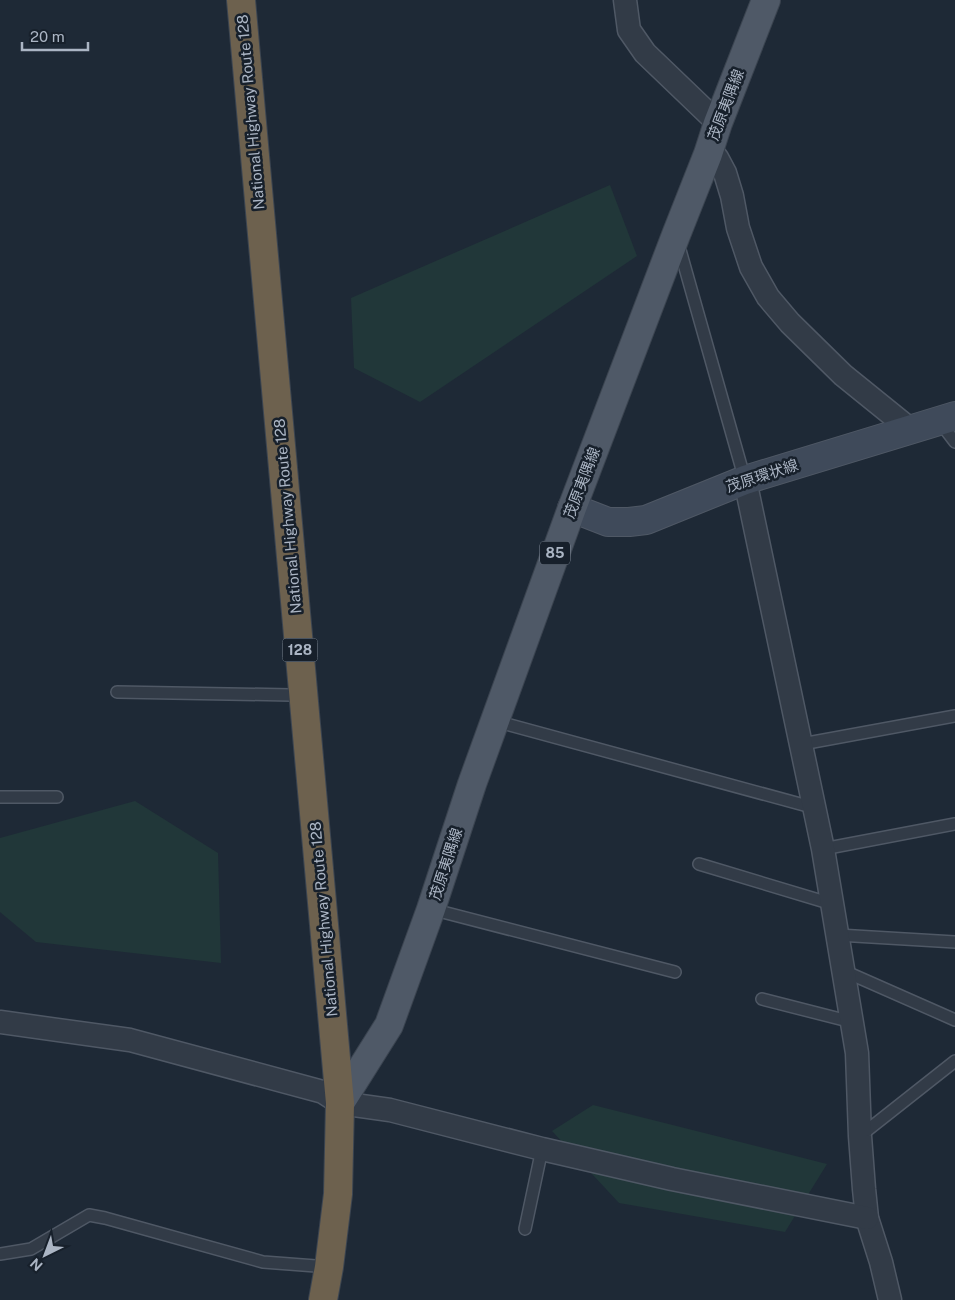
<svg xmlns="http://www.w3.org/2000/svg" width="955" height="1300" font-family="'Public Sans','Noto Sans JP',sans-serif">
  <rect width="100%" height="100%" fill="#1e2936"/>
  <g fill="#213739">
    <polygon points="610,185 637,256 420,402 354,368 351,298"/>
    <polygon points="135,801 218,853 221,963 36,942 0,912 0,838"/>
    <polygon points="593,1105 827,1164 785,1232 619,1203 552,1131"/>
  </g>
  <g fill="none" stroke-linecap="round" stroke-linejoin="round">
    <g stroke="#4f5865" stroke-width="14">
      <g id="lane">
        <polyline points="678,243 745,480"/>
        <polyline points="939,421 955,442"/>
        <polyline points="117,692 291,695 303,699"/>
        <polyline points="495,721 815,808"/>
        <polyline points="802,744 955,716"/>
        <polyline points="0,797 57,797"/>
        <polyline points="823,849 955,824"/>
        <polyline points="699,864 832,904"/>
        <polyline points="431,909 675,972"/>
        <polyline points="838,935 955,942"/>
        <polyline points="844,971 955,1020"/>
        <polyline points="762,999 852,1022"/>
        <polyline points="860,1136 955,1061"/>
        <polyline points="525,1229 542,1149"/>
        <polyline points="0,1254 31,1249 89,1215 105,1218 263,1262 329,1267"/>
      </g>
    </g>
    <g stroke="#4f5865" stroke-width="25">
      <g id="street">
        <polyline points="625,0 629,30 645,53 718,123"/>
        <polyline points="708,154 717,158 725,173 732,196 738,228 751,267 768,297 790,323 843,375 911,430"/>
        <polyline points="745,480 823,849 857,1053 860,1136 864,1189 867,1218 881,1262 890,1300"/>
        <polyline points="0,1022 130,1040 323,1092 340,1103 390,1110 542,1149 672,1179 867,1218"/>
      </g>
    </g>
    <g stroke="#4f5865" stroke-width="30">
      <polyline id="secondary" points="572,508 608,522 629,522 646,520 745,480 955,416"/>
    </g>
    <g stroke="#3b4450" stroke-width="30">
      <polyline id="primary" points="340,1103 389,1025 431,909 472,784 572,508 676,235 708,154 718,123 766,0"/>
    </g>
    <g stroke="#3c4551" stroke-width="30">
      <polyline id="highway" points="241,0 340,1103 338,1194 329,1267 323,1300"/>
    </g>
    <use href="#lane" stroke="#323b47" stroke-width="11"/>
    <use href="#street" stroke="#323b47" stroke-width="22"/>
    <use href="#secondary" stroke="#3f4a5a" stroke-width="28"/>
    <use href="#primary" stroke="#4f5967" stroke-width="28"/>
    <use href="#highway" stroke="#6d614e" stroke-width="28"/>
  </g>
  <g text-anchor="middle" stroke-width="5" stroke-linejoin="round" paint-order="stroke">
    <g fill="#17202b" stroke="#7f8896" stroke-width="1">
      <rect x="540" y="541.5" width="30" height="23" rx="4"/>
      <rect x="282.5" y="638.5" width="35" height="23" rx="4"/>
    </g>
    <g font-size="14" font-weight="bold" fill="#abb5c4">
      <text x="555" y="558">85</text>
      <text x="300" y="655">128</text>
    </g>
    <g font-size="15" fill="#abb5c4" stroke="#17202b">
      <text transform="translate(726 105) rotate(-69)" y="5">茂原夷隅線</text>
      <text transform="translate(251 112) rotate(-95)" y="5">National Highway Route 128</text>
      <text transform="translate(762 476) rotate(-18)" y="5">茂原環状線</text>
      <text transform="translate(582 483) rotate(-69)" y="5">茂原夷隅線</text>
      <text transform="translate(288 516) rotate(-95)" y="5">National Highway Route 128</text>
      <text transform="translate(446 864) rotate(-72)" y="5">茂原夷隅線</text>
      <text transform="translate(324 919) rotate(-95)" y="5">National Highway Route 128</text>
    </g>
  </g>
  <g transform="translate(45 1255) rotate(222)" stroke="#17202b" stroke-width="4" paint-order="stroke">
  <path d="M0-4L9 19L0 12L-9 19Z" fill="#abb5c4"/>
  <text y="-8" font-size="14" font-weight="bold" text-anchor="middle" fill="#abb5c4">N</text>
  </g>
  <path d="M22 42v8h66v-8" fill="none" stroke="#abb5c4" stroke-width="2.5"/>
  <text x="30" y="42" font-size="15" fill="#abb5c4" stroke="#17202b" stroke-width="4" paint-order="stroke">20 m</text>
</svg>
